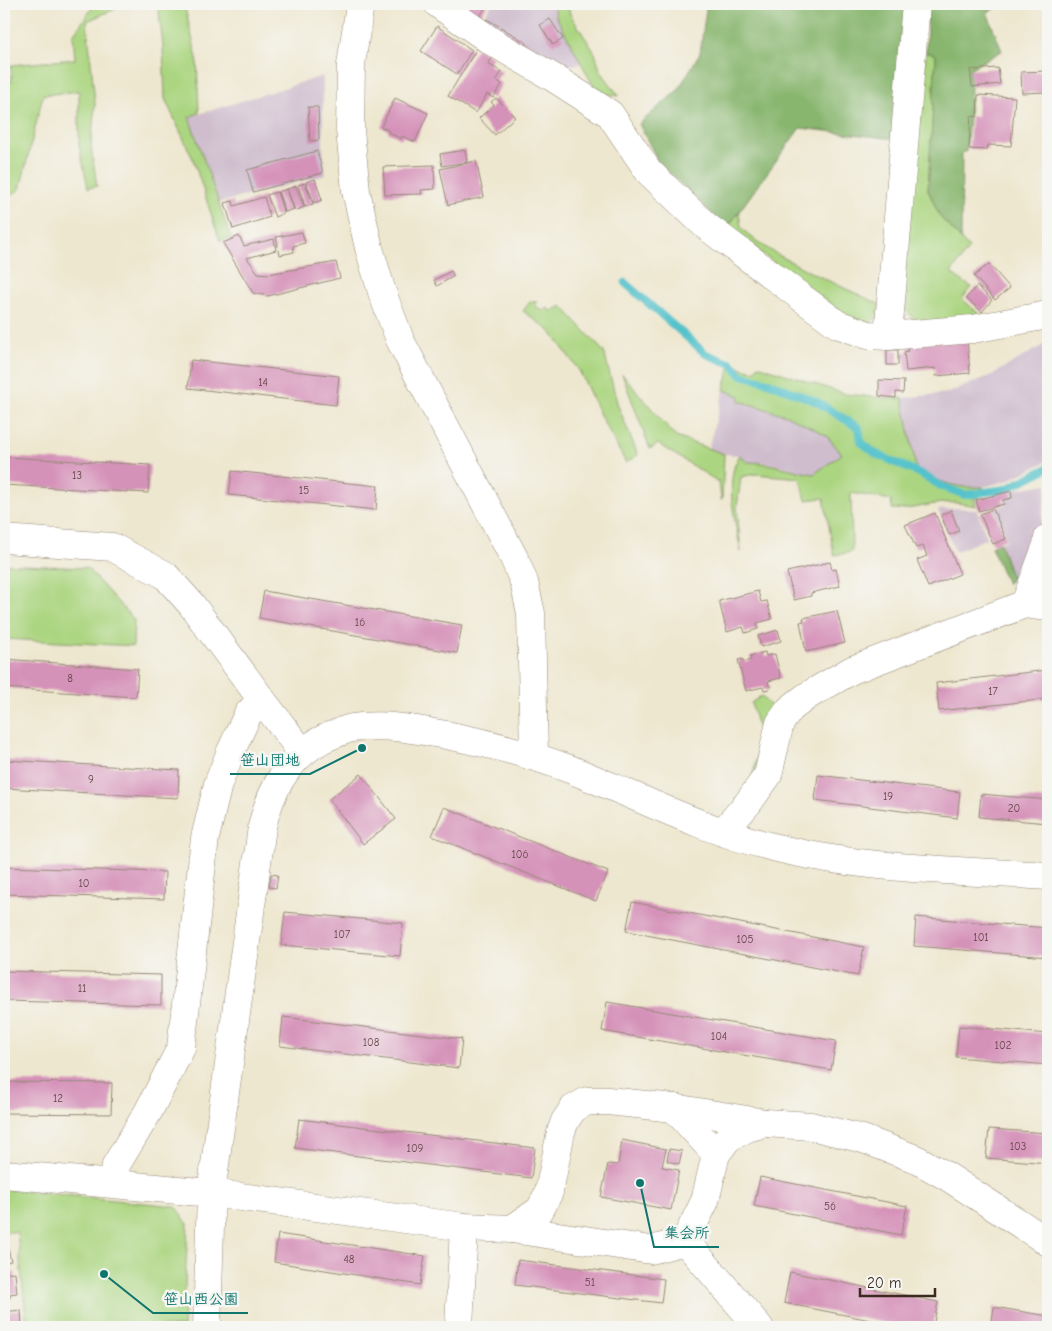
<svg xmlns="http://www.w3.org/2000/svg" width="1052" height="1331" font-family="'Comic Neue','Klee One',sans-serif">
  <rect width="100%" height="100%" fill="#f6f6f2"/>
  <filter id="ink" filterUnits="userSpaceOnUse"><feTurbulence type="fractalNoise" baseFrequency=".02" numOctaves="2"/><feDisplacementMap in="SourceGraphic" scale="10" xChannelSelector="R" yChannelSelector="G"/><feConvolveMatrix kernelMatrix="1 2 1 2 8 2 1 2 1" color-interpolation-filters="sRGB"/></filter>
  <filter id="wash" filterUnits="userSpaceOnUse"><feTurbulence type="fractalNoise" baseFrequency=".0096" numOctaves="4" result="noise"/><feDisplacementMap in="SourceGraphic" scale="20" xChannelSelector="R" yChannelSelector="G"/><feGaussianBlur stdDeviation="1.12" result="paint"/><feColorMatrix in="noise" values="0 0 0 0 0 0 0 0 0 0 0 0 0 0 0 0 0 1.4 0 .05"/><feComposite in="paint" operator="in"/></filter>
  <g filter="url(#wash)">
    <rect width="100%" height="100%" fill="#eee7cf"/>
    <g fill="#cfbdce">
      <polygon points="492,4 554,4 556,16 582,63 553,69 476,28"/>
      <polygon points="323,76 323,147 326,175 218,203 189,117"/>
      <polygon points="1045,344 1048,353 1048,461 1006,481 983,487 965,488 942,482 916,468 903,398 948,393 992,375"/>
      <polygon points="724,390 740,396 739,401 786,415 826,435 842,454 814,474 800,472 786,467 763,462 747,462 740,455 724,454 708,449"/>
      <polygon points="1047,484 1040,531 1031,559 1012,579 1000,543 1007,540 994,508 1005,505 1004,501 1013,498 1011,490"/>
      <polygon points="956,508 977,510 987,538 955,552 938,510"/>
    </g>
    <g fill="#abd580" stroke="#73804f">
      <polygon points="95,4 112,4 115,9 87,21 95,104 91,147 97,186 88,188 79,145 79,91 43,95 20,189 4,200 4,83 12,82 11,65 75,59 73,35"/>
      <polygon points="158,4 184,4 197,58 199,113 189,117 231,238 220,241 193,159 165,99 163,46"/>
      <polygon points="554,4 568,4 570,14 595,53 600,70 619,96 604,94 593,85 556,16"/>
      <polygon points="926,52 936,55 928,190 940,217 969,248 951,273 971,287 962,299 985,319 920,325 899,303"/>
      <path d="M739,212L741,227L752,238L773,252L812,273L879,304C878,321 874,321 858,324L727,228Z"/>
      <polygon points="530,302 537,302 536,307 543,311 547,308 552,311 562,306 604,352 618,406 638,455 626,463 601,417 580,372 551,332 523,311"/>
      <path d="M734,362L742,368L755,371L758,365L845,394L895,399L903,398L916,468C939,483 957,489 983,487L985,490L979,491L980,498L974,499L976,506C965,504 955,502 944,503C926,504 910,511 892,509L891,500L851,493L852,550L848,553L834,555L824,498L806,500L800,478L755,474L741,477L737,507L741,552C736,525 723,479 740,455L747,462C772,462 791,471 814,474L842,454L826,435L786,415L739,401L740,396L724,390L730,367Z"/>
      <polygon points="622,374 676,437 724,454 722,500 721,500 719,481 717,481 658,444 650,449"/>
      <polygon points="4,564 87,568 134,620 133,646 4,639"/>
      <polygon points="761,696 776,711 769,737 752,778 761,738 751,703"/>
      <polygon points="4,1189 175,1206 188,1224 183,1327 27,1327 17,1232 4,1232"/>
    </g>
    <g fill="#88b66e" stroke="#627046">
      <polygon points="704,4 908,4 895,139 800,128 727,228 659,163 639,124 678,90 700,53 706,9"/>
      <polygon points="928,4 1005,4 987,12 1002,51 969,69 971,92 966,152 962,152 961,239 940,217 928,190 936,55 926,52"/>
      <polygon points="1000,543 1012,579 1007,584 991,547"/>
    </g>
    <g fill="none" stroke-linecap="round" stroke-linejoin="round">
      <polyline stroke="#54c2cb" stroke-width="8" points="625,283 706,354 732,364 741,375 768,382 817,402 859,428 861,442 876,454 921,474 941,486 965,495 1006,489 1048,468"/>
    </g>
    <g id="blocks">
      <g fill="#d592b9">
        <polygon points="460,4 488,4 478,19"/>
        <polygon points="487,19 527,43 521,52 482,28"/>
        <polygon points="550,19 563,39 553,45 540,25"/>
        <polygon points="437,26 472,50 457,74 421,51"/>
        <polygon points="477,48 493,57 488,64 502,72 496,80 502,84 493,98 487,94 476,113 448,96"/>
        <polygon points="998,68 1000,84 972,87 970,70"/>
        <polygon points="1048,71 1048,92 1022,93 1021,72"/>
        <polygon points="978,95 1015,97 1011,146 988,145 987,150 969,149 971,116 977,117"/>
        <polygon points="395,98 428,113 415,142 402,136 401,139 388,132 388,130 381,127"/>
        <polygon points="496,98 515,117 495,135 479,118 494,105 491,102"/>
        <polygon points="308,107 318,107 319,140 310,141"/>
        <polygon points="465,150 467,162 442,166 440,154"/>
        <polygon points="317,151 323,173 253,192 247,170"/>
        <polygon points="476,161 484,197 448,205 440,169"/>
        <polygon points="434,165 435,189 421,190 422,194 385,195 383,167"/>
        <polygon points="315,179 322,200 314,203 306,182"/>
        <polygon points="305,183 313,204 305,207 298,185"/>
        <polygon points="296,186 304,207 295,211 287,189"/>
        <polygon points="287,189 294,209 285,212 278,192"/>
        <polygon points="277,192 284,213 275,217 267,195"/>
        <polygon points="264,197 270,217 233,229 225,203 233,201 234,206"/>
        <polygon points="302,232 305,243 293,246 294,252 280,255 276,237"/>
        <polygon points="239,236 244,246 274,239 276,250 247,258 258,273 268,274 336,262 340,278 268,296 253,293 223,243"/>
        <polygon points="989,264 1010,288 995,300 974,276"/>
        <polygon points="451,271 454,276 437,286 434,280"/>
        <polygon points="977,286 992,300 982,312 966,298"/>
        <polygon points="967,338 970,373 936,376 935,368 906,371 904,352 908,351 907,344"/>
        <rect x="887" y="350" width="11" height="15"/>
        <polygon points="191,360 339,376 336,405 188,388"/>
        <polygon points="879,380 904,381 903,393 896,392 896,398 879,396"/>
        <polygon points="4,457 150,465 148,493 4,485"/>
        <polygon points="232,471 378,486 376,510 229,495"/>
        <polygon points="1011,491 1012,498 1003,500 1004,504 979,511 976,500"/>
        <polygon points="993,509 1006,539 993,544 980,514"/>
        <polygon points="951,510 959,531 949,535 941,515"/>
        <polygon points="935,513 960,574 928,587 917,560 927,556 923,546 916,548 905,525"/>
        <polygon points="830,562 832,570 836,569 840,586 811,593 811,596 794,600 787,572"/>
        <polygon points="264,591 462,625 457,653 259,618"/>
        <polygon points="758,591 761,602 767,601 772,619 757,623 758,629 745,633 743,627 727,632 719,601"/>
        <polygon points="837,611 845,643 806,652 800,622 804,621 803,618"/>
        <polygon points="778,630 781,641 761,647 758,636"/>
        <polygon points="765,652 766,656 775,654 781,678 768,681 770,689 764,690 763,687 746,691 738,660 743,659 743,662 751,660 750,656"/>
        <polygon points="4,659 138,669 136,697 4,688"/>
        <polygon points="1048,670 1048,699 939,711 936,683"/>
        <polygon points="4,760 179,770 178,798 4,788"/>
        <polygon points="361,774 396,819 363,844 329,799"/>
        <polygon points="818,775 960,792 957,818 815,800"/>
        <polygon points="981,794 1048,800 1048,823 979,817"/>
        <polygon points="444,807 608,872 596,901 432,836"/>
        <polygon points="4,867 165,872 164,899 4,894"/>
        <polygon points="271,874 278,875 276,888 269,887"/>
        <polygon points="632,902 864,947 858,976 626,931"/>
        <polygon points="285,912 403,923 400,956 281,945"/>
        <polygon points="916,917 1048,928 1048,957 914,946"/>
        <polygon points="4,971 161,975 161,1005 4,1001"/>
        <polygon points="607,1002 836,1041 831,1070 602,1031"/>
        <polygon points="283,1017 462,1039 459,1068 280,1046"/>
        <polygon points="959,1026 1048,1034 1048,1065 956,1057"/>
        <polygon points="4,1082 112,1083 111,1114 4,1113"/>
        <polygon points="299,1119 535,1148 531,1178 295,1148"/>
        <polygon points="989,1129 1048,1133 1048,1163 986,1158"/>
        <polygon points="622,1140 666,1149 662,1167 679,1170 671,1210 601,1197 608,1164 618,1165"/>
        <polygon points="669,1149 682,1151 679,1164 667,1161"/>
        <polygon points="760,1177 907,1206 901,1235 754,1206"/>
        <polygon points="278,1234 425,1256 420,1285 274,1262"/>
        <polygon points="4,1241 6,1241 11,1261 4,1263"/>
        <polygon points="518,1260 664,1279 661,1303 515,1285"/>
        <polygon points="15,1272 17,1293 10,1294 10,1298 4,1299 4,1273"/>
        <polygon points="790,1272 938,1302 933,1327 906,1327 784,1303"/>
        <polygon points="994,1307 1048,1316 1048,1327 991,1327"/>
        <polygon points="21,1310 22,1326 4,1327 4,1312"/>
      </g>
    </g>
  </g>
  <g filter="url(#ink)">
    <use href="#blocks" fill-opacity="0" stroke="#948876" stroke-width="1"/>
    <g fill="none" stroke-linecap="round" stroke-linejoin="round">
      <g stroke="#948876" stroke-width="29">
        <g id="minor">
          <polyline points="360,4 351,65 350,130 356,191 369,248 382,292 400,340 514,558 524,582 531,613 534,756"/>
          <polyline points="438,4 491,41 554,78 610,114 649,172 706,226 837,324 868,335 888,336 973,329 1048,315"/>
          <polyline points="888,336 916,4"/>
          <polyline points="4,539 112,547 165,575 191,604 262,700 302,752"/>
          <polyline points="1025,604 1047,545 1048,538"/>
          <polyline points="723,832 748,803 768,775 780,723 790,709 807,696 852,670 1025,604 1048,607"/>
          <polyline points="674,1108 716,1154"/>
          <polyline points="4,1174 211,1193 464,1227 512,1229 651,1250 685,1241 705,1201 716,1154 728,1138 747,1128 765,1123"/>
          <polyline points="114,1183 116,1165 148,1112 181,1048 205,838 218,784 231,751 248,714 262,700"/>
          <polyline points="512,1229 540,1210 549,1192 561,1132 565,1121 573,1109 587,1101 608,1101 674,1108 765,1123 811,1126 863,1139 916,1159 948,1177 1048,1242"/>
          <polyline points="685,1241 759,1327"/>
          <path d="M207,1327L211,1193L262,827C271,787 292,751 332,735C339,733 346,729 352,728C385,723 419,730 451,736C492,744 533,755 572,770C637,796 701,829 769,846C861,870 955,870 1048,876"/>
          <polyline points="459,1327 464,1227"/>
        </g>
      </g>
      <use href="#minor" stroke="#fff" stroke-width="28"/>
    </g>
  </g>
  <g text-anchor="middle" stroke-width="5" stroke-linejoin="round" paint-order="stroke">
    <g font-size="11" fill="#624445">
      <text x="263" y="386">14</text>
      <text x="77" y="479">13</text>
      <text x="304" y="494">15</text>
      <text x="360" y="626">16</text>
      <text x="70" y="682">8</text>
      <text x="993" y="695">17</text>
      <text x="91" y="783">9</text>
      <text x="888" y="800">19</text>
      <text x="1014" y="812">20</text>
      <text x="520" y="858">106</text>
      <text x="84" y="887">10</text>
      <text x="342" y="938">107</text>
      <text x="981" y="941">101</text>
      <text x="745" y="943">105</text>
      <text x="82" y="992">11</text>
      <text x="719" y="1040">104</text>
      <text x="371" y="1046">108</text>
      <text x="1003" y="1049">102</text>
      <text x="58" y="1102">12</text>
      <text x="1018" y="1150">103</text>
      <text x="415" y="1152">109</text>
      <text x="830" y="1210">56</text>
      <text x="349" y="1263">48</text>
      <text x="590" y="1286">51</text>
    </g>
  </g>
  <path fill="none" stroke="#0f766e" stroke-width="2" d="M362 748L310 774H230M640 1183L654 1247H719M104 1274L153 1313H248"/>
  <g fill="#0f766e" stroke="#f6f6f2" stroke-width="2">
    <circle cx="362" cy="748" r="5"/>
    <circle cx="640" cy="1183" r="5"/>
    <circle cx="104" cy="1274" r="5"/>
  </g>
  <g font-size="15" text-anchor="middle" font-weight="bold" fill="#0f766e" stroke="#f6f6f2" stroke-width="5" stroke-linejoin="round" paint-order="stroke">
    <text x="270" y="765">笹山団地</text>
    <text x="687" y="1238">集会所</text>
    <text x="201" y="1304">笹山西公園</text>
  </g>
  <rect width="1052" height="1331" fill="none" stroke="#f6f6f2" stroke-width="20"/>
  <path d="M860 1288v8h75v-8" fill="none" stroke="#3b2a1e" stroke-width="2.5"/>
  <text x="867" y="1288" font-size="15" fill="#3b2a1e" stroke="#f6f6f2" stroke-width="4" paint-order="stroke">20 m</text>
</svg>
